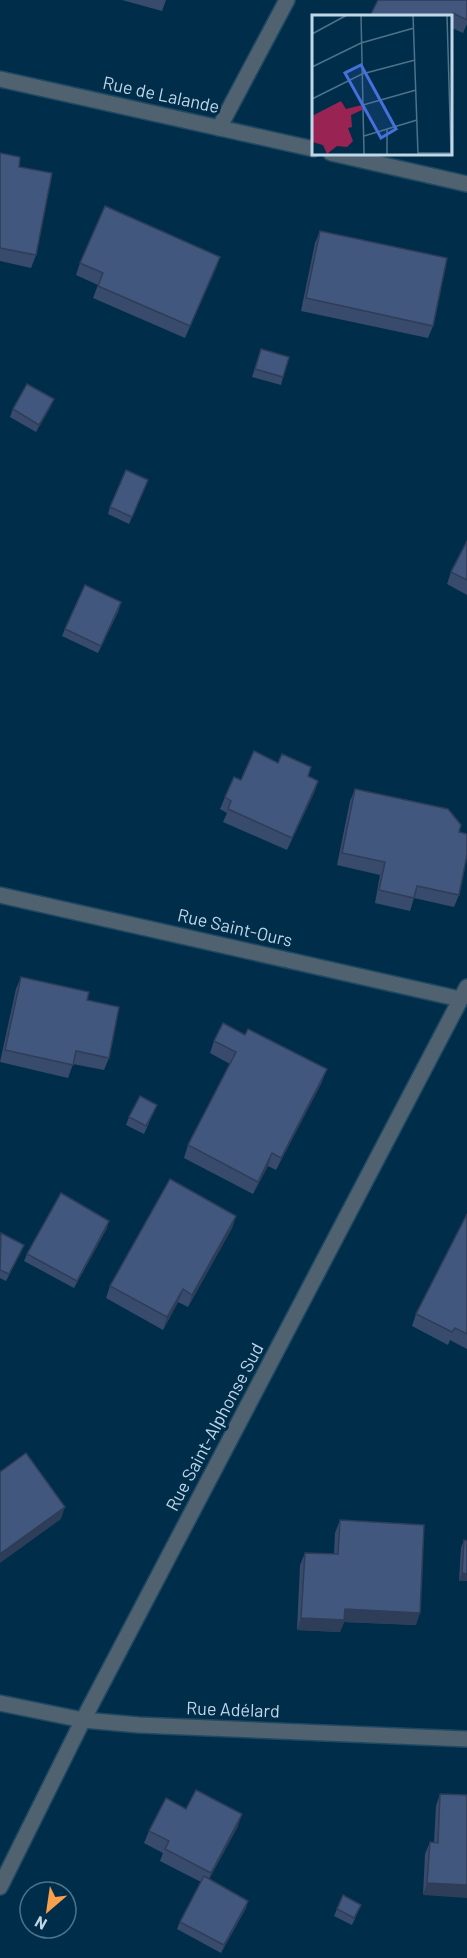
<svg xmlns="http://www.w3.org/2000/svg" width="467" height="1958" font-family="Barlow,sans-serif">
  <rect width="100%" height="100%" fill="#002e4a"/>
  <g fill="none" stroke-linecap="round" stroke-linejoin="round">
    <g stroke="#1f4963" stroke-width="18">
      <g id="minor">
        <polyline points="0,79 314,149"/>
        <polyline points="219,128 287,0"/>
        <polyline points="331,153 467,184"/>
        <polyline points="0,895 460,999"/>
        <polyline points="0,1703 83,1720 139,1725 467,1739"/>
        <polyline points="0,1887 83,1720 467,987"/>
      </g>
    </g>
    <use href="#minor" stroke="#50616f" stroke-width="15"/>
  </g>
  <g fill="#394b6c">
    <polygon points="122,0 166,0 162,11"/>
    <polygon points="467,0 467,24 463,33 450,27 450,16"/>
    <polygon points="0,153 19,167 36,255 31,268 0,261"/>
    <polygon points="320,231 433,326 428,338 301,311 315,243"/>
    <polygon points="220,257 185,338 93,298 98,285 76,275 80,263"/>
    <polygon points="261,349 283,377 281,385 252,377"/>
    <polygon points="51,406 36,432 10,417 13,409"/>
    <polygon points="148,480 129,524 108,514 110,507"/>
    <polygon points="467,541 467,595 447,584 451,572"/>
    <polygon points="119,610 98,653 62,636 65,629"/>
    <polygon points="308,776 318,781 314,793 287,850 223,822 227,813 220,809 225,797 241,780"/>
    <polygon points="355,789 459,832 459,895 454,907 414,898 410,911 375,903 380,875 337,865 350,801"/>
    <polygon points="21,977 87,1000 109,1058 104,1070 73,1064 68,1078 0,1062 16,989"/>
    <polygon points="214,1041 322,1082 276,1170 268,1166 253,1194 184,1158 188,1145 230,1064 210,1053"/>
    <polygon points="157,1105 144,1134 126,1125 129,1117"/>
    <polygon points="467,1214 467,1349 450,1340 448,1345 412,1326 416,1314"/>
    <polygon points="236,1216 232,1228 188,1307 178,1302 163,1330 106,1298 110,1286"/>
    <polygon points="107,1228 74,1288 24,1261 27,1254"/>
    <polygon points="0,1234 21,1252 6,1281 0,1278"/>
    <polygon points="340,1520 416,1625 344,1622 340,1632 297,1630 300,1565 305,1553 334,1554 335,1533"/>
    <polygon points="464,1540 467,1541 467,1581 459,1581 461,1548"/>
    <polygon points="440,1794 467,1795 423,1895 425,1854 430,1842 434,1842 436,1806"/>
    <polygon points="186,1809 238,1826 209,1879 248,1901 246,1908 221,1953 177,1929 180,1922 201,1882 160,1861 163,1853 144,1843 149,1831"/>
    <polygon points="337,1909 358,1912 352,1925 334,1916"/>
  </g>
  <g fill="#2e3d58">
    <polygon points="220,257 216,269 185,338 190,326"/>
    <polygon points="54,399 51,406 36,432 39,425"/>
    <polygon points="121,602 119,610 98,653 101,646"/>
    <polygon points="318,781 314,793 287,850 292,838"/>
    <polygon points="327,1069 322,1082 276,1170 281,1158"/>
    <polygon points="272,1153 268,1166 253,1194 258,1182"/>
    <polygon points="236,1216 232,1228 188,1307 192,1295"/>
    <polygon points="109,1221 107,1228 74,1288 77,1281"/>
    <polygon points="24,1245 21,1252 6,1281 9,1274"/>
    <polygon points="183,1289 178,1302 163,1330 167,1317"/>
    <polygon points="65,1507 61,1519 0,1563 0,1554"/>
    <polygon points="462,1573 467,1574 467,1581 459,1581"/>
    <polygon points="345,1609 420,1613 416,1625 344,1622 340,1632 297,1630 301,1618"/>
    <polygon points="242,1814 238,1826 206,1885 211,1873"/>
    <polygon points="427,1883 467,1885 467,1898 423,1895"/>
    <polygon points="248,1901 246,1908 221,1953 224,1945"/>
  </g>
  <g fill="#42577e" stroke="#2e3d58" stroke-width="1.5">
    <polygon points="378,0 467,0 467,20 453,13 450,18 450,16 370,16"/>
    <polygon points="0,153 20,157 19,167 52,173 36,255 0,248"/>
    <polygon points="105,206 220,257 190,326 98,286 103,273 80,263"/>
    <polygon points="320,231 447,258 433,326 306,298"/>
    <polygon points="261,349 289,357 283,377 255,369"/>
    <polygon points="27,384 54,399 39,425 13,409"/>
    <polygon points="126,470 148,480 132,517 110,507"/>
    <polygon points="467,541 467,580 451,572"/>
    <polygon points="85,585 121,602 101,646 65,629"/>
    <polygon points="254,751 278,763 282,754 311,767 308,776 318,781 292,838 228,809 231,801 225,797 234,777 241,780"/>
    <polygon points="355,789 448,809 461,825 459,832 467,834 467,855 459,895 417,886 414,898 379,890 385,862 342,853"/>
    <polygon points="21,977 89,992 87,1000 119,1007 109,1058 76,1051 73,1065 5,1050"/>
    <polygon points="223,1023 245,1035 248,1029 327,1069 281,1158 272,1153 258,1182 188,1145 236,1052 214,1041"/>
    <polygon points="140,1096 157,1105 146,1126 129,1117"/>
    <polygon points="170,1179 236,1216 192,1295 183,1289 167,1317 110,1286"/>
    <polygon points="61,1193 109,1221 77,1281 27,1254"/>
    <polygon points="467,1214 467,1334 455,1328 452,1332 416,1314"/>
    <polygon points="1,1233 24,1245 9,1274 0,1270"/>
    <polygon points="26,1453 65,1507 0,1554 0,1472"/>
    <polygon points="340,1520 424,1525 420,1613 345,1609 344,1620 301,1618 305,1553 338,1554"/>
    <polygon points="464,1540 467,1541 467,1574 462,1573"/>
    <polygon points="196,1790 242,1814 211,1873 165,1849 169,1841 149,1831 166,1798 186,1809"/>
    <polygon points="440,1794 467,1795 467,1885 427,1883 430,1842 438,1843"/>
    <polygon points="204,1876 248,1901 224,1945 180,1922"/>
    <polygon points="343,1895 361,1905 354,1918 337,1909"/>
  </g>
  <g text-anchor="middle" stroke-width="6" stroke-linejoin="round" paint-order="stroke">
    <g font-size="18" fill="#c0d7e8" stroke="#002e4a">
      <text transform="translate(161 95) rotate(12)" y="6">Rue de Lalande</text>
      <text transform="translate(235 928) rotate(13)" y="6">Rue Saint-Ours</text>
      <text transform="translate(215 1427) rotate(-62)" y="6">Rue Saint-Alphonse Sud</text>
      <text transform="translate(233 1710) rotate(2)" y="6">Rue Adélard</text>
    </g>
  </g>
  <g transform="translate(312 15)">
    <rect width="140" height="140" fill="#002e4a"/>
    <path d="M29,86L34,94L50,90V95L39,100L40,112L36,113L41,126L35,132L25,131L15,139L11,130L0,127V101Z" fill="#992352"/>
    <path fill="none" stroke="#4d7289" stroke-width="1.5" d="M49,0L52,139M101,0L106,139M135,0L139,138M0,19L35,0M0,52L49,28L102,13M0,84L50,59L103,45M51,90L104,75M75,114V139M52,121L105,105M106,138H140"/>
    <path fill="#4670dc" fill-opacity="0.15" stroke="#4670dc" stroke-width="3" d="M49,50L84,114L69,123L33,58Z"/>
    <rect width="140" height="140" fill="none" stroke="#c0d7e8" stroke-width="3"/>
  </g>
  <g transform="translate(48 1910) rotate(209)"><circle r="28" fill="#002e4a" stroke="#4d7289" stroke-width="1.5"/>
  <path d="M0-4.5L10 22L0 15L-10 22Z" fill="#f9a04c"/>
  <text y="-9" font-size="16" font-weight="bold" text-anchor="middle" fill="#c0d7e8">N</text>
  </g>
</svg>
